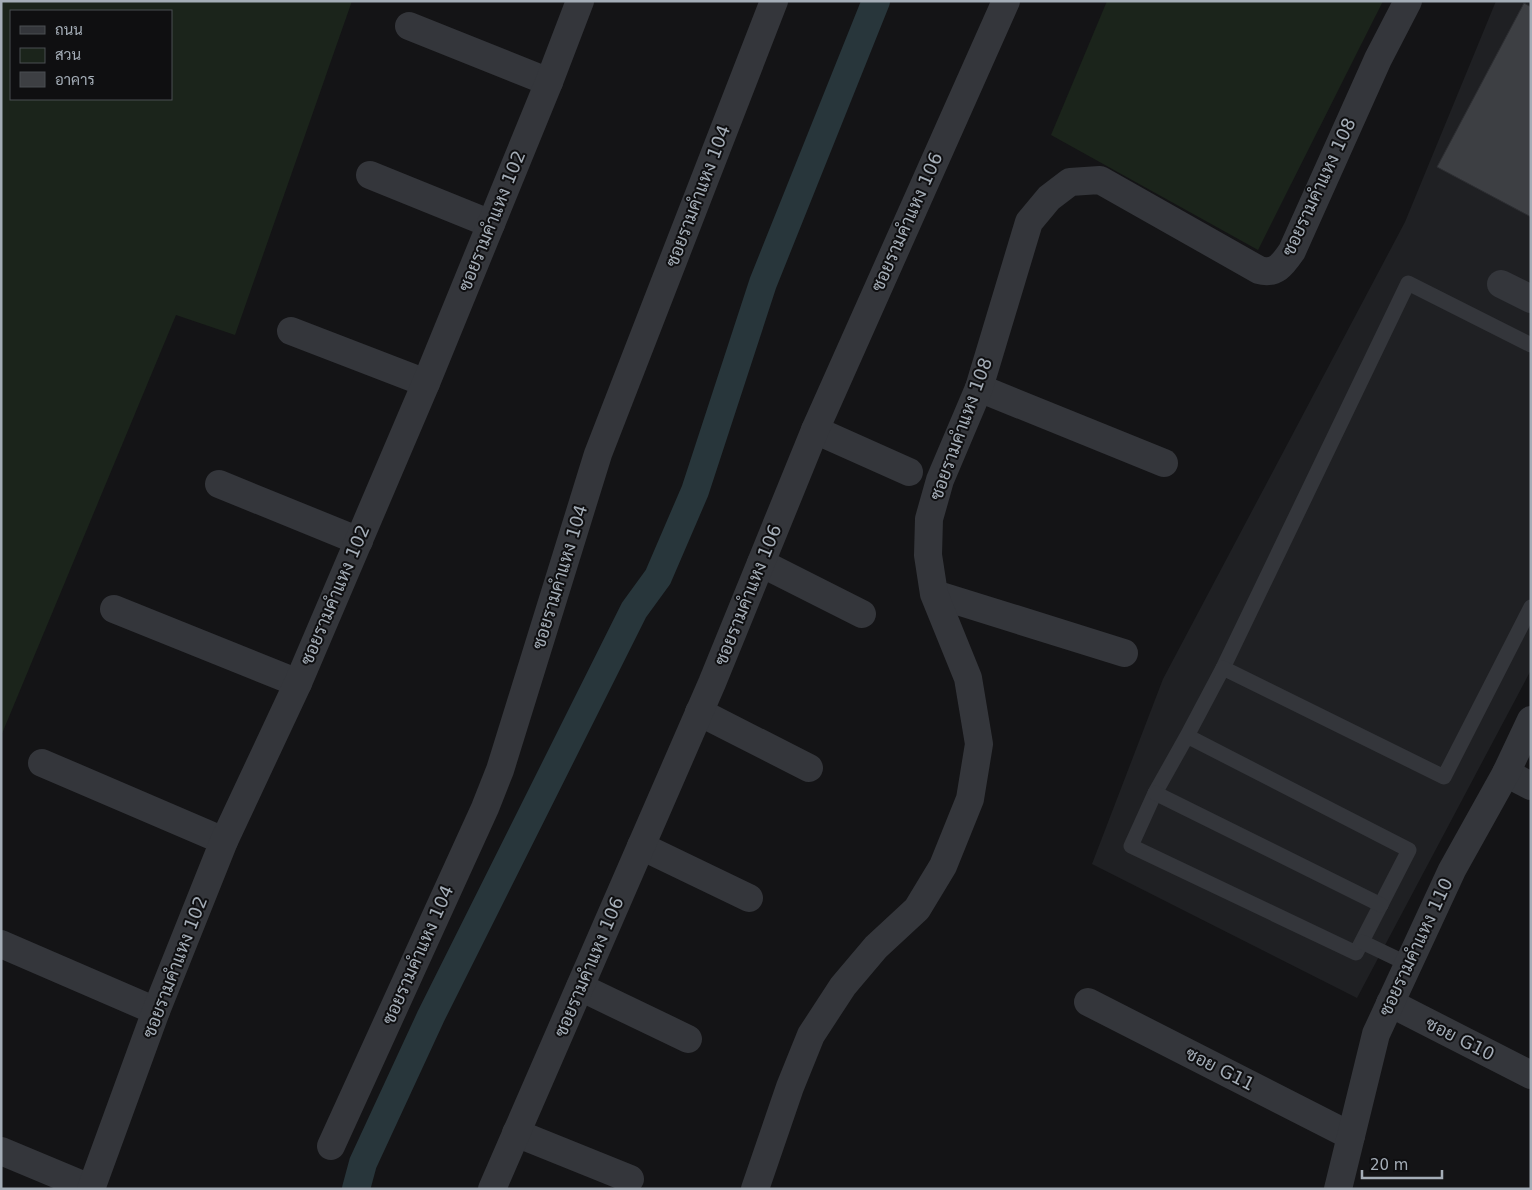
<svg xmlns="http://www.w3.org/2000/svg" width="1532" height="1190" font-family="'DejaVu Sans',Sarabun,sans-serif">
  <rect width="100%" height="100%" fill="#141416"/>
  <polygon fill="#1f2023" points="1496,1 1531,1 1531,670 1357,998 1092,864 1163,679 1405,222"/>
  <g fill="#1b241b" fill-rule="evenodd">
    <path d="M1,1H352L235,335L176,315L1,736ZM11,11H171V99H11Z"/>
    <polygon points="1107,1 1383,1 1258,250 1051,135"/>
  </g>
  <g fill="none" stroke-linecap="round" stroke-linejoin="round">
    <polyline stroke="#28363b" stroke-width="28" points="356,1189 363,1163 431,1016 634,610 658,577 695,491 763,283 876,1"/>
  </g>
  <polygon fill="#3d3f43" stroke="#2d2e32" points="1524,3 1531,7 1531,217 1437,167"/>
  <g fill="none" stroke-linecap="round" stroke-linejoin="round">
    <g stroke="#34363b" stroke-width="15">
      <polyline points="1223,668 1408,283 1531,345"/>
      <polyline points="1187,736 1155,793 1131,846 1356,953 1409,850 1187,736 1223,668 1444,777 1531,607"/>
      <polyline points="1155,793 1381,905"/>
      <polyline points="1362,942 1408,964"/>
    </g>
    <g stroke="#34363b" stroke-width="28">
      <polyline points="409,26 549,82"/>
      <polyline points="370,175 491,224"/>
      <polyline points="1501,284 1531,299"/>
      <polyline points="291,331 426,383"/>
      <polyline points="979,388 1164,463"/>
      <polyline points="815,430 909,472"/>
      <polyline points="219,484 359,541"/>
      <polyline points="761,563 862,614"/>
      <polyline points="935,594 1124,653"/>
      <polyline points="114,609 298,683"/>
      <polyline points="699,712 809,768"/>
      <polyline points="42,763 224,841"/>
      <polyline points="1506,773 1531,786"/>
      <polyline points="641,846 749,898"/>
      <polyline points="1,944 156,1011"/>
      <polyline points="580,987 688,1039"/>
      <polyline points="1088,1002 1351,1136"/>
      <polyline points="1390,1003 1531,1075"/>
      <polyline points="516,1133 630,1179"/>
      <polyline points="331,1146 485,808 500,770 598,454 774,1"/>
      <polyline points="1,1151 92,1189"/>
      <polyline points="91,1189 156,1011 224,841 298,683 426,383 549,82 580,1"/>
      <polyline points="492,1189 712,683 815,430 1006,1"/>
      <path d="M755,1189L790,1087L811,1035L843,986L876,947L917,909L943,866L970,799L979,744L968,678L934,594L928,555L929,519L940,480L979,388L1029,222L1049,198L1070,182L1100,180L1259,270C1276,275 1283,264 1292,251L1378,59L1408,1"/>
    </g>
    <polyline stroke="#34363b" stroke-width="28" points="1338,1189 1376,1034 1452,870 1506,773 1531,720"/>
  </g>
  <g text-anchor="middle" stroke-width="4" stroke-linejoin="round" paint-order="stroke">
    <g font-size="18" fill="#a4adb7" stroke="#0f0f11">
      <text transform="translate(1319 187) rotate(-65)" y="6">ซอยรามคำแหง 108</text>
      <text transform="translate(698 196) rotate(-69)" y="6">ซอยรามคําแหง 104</text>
      <text transform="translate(492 221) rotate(-68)" y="6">ซอยรามคําแหง 102</text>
      <text transform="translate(907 222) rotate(-66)" y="6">ซอยรามคําแหง 106</text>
      <text transform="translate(961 429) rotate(-70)" y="6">ซอยรามคำแหง 108</text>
      <text transform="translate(560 577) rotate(-73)" y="6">ซอยรามคําแหง 104</text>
      <text transform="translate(335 595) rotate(-67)" y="6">ซอยรามคําแหง 102</text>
      <text transform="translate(748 595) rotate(-68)" y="6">ซอยรามคําแหง 106</text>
      <text transform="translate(1416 947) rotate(-65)" y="6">ซอยรามคำแหง 110</text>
      <text transform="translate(418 955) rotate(-66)" y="6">ซอยรามคําแหง 104</text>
      <text transform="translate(175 967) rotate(-69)" y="6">ซอยรามคําแหง 102</text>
      <text transform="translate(589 967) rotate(-67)" y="6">ซอยรามคําแหง 106</text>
      <text transform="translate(1460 1039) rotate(27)" y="6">ซอย G10</text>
      <text transform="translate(1220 1069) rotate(27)" y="6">ซอย G11</text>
    </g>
  </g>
  <rect width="1532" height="1190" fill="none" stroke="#a4adb7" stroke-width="5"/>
  <rect x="10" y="10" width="162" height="90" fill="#0f0f11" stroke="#4b4e53"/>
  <rect x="20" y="26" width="25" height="8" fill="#34363b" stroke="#4b4e53"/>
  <text x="55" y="35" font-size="15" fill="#a4adb7">ถนน</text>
  <rect x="20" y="48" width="25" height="15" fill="#1b241b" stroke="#4b4e53"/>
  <text x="55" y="60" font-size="15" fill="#a4adb7">สวน</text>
  <rect x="20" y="72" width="25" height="15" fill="#3d3f43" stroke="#4b4e53"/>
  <text x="55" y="85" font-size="15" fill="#a4adb7">อาคาร</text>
  <path d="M1362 1170v8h80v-8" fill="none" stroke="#a4adb7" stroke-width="2.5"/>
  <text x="1370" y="1170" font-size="15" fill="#a4adb7" stroke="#0f0f11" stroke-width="4" paint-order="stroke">20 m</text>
</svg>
